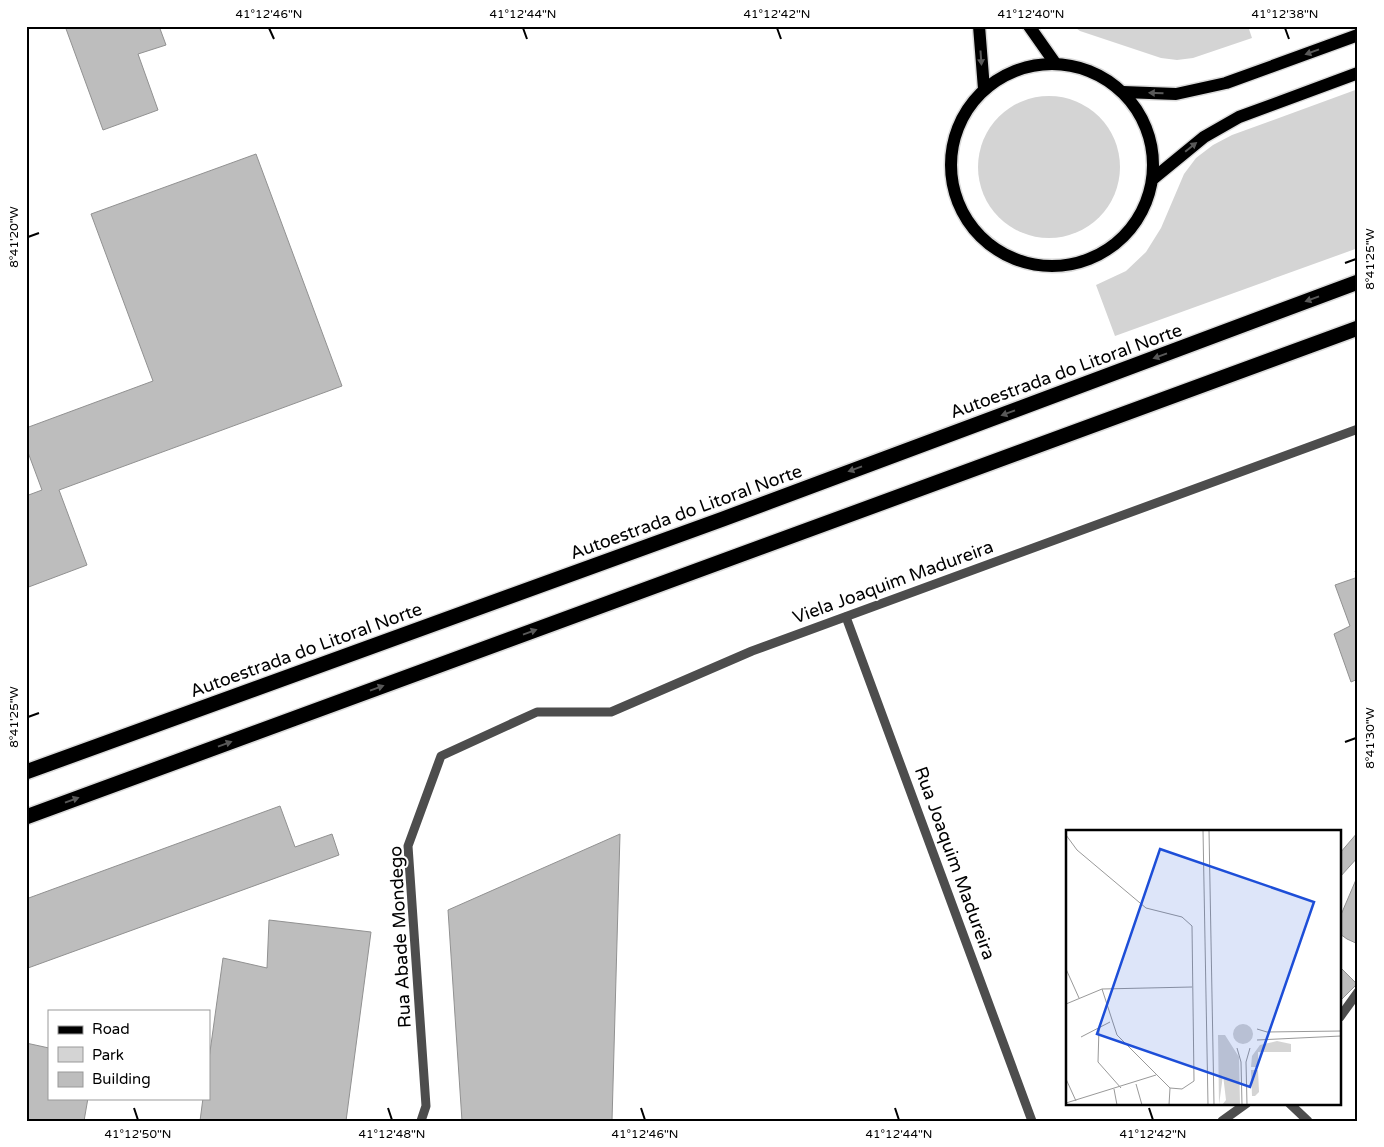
<svg xmlns="http://www.w3.org/2000/svg" width="1384" height="1147" font-family="'Varela Round',sans-serif">
  <rect width="100%" height="100%" fill="#fff"/>
  <g fill="#d4d4d4">
    <polygon points="1073,26 1132,26 1133,28 1137,26 1248,26 1252,38 1193,58 1177,60 1161,58 1080,31"/>
    <polygon points="1358,89 1358,248 1115,336 1096,285 1126,271 1146,252 1161,228 1184,174 1196,158 1213,145 1232,135"/>
    <circle cx="1049" cy="167" r="71"/>
  </g>
  <g fill="#bdbdbd" stroke="#919191">
    <polygon points="65,26 159,26 166,45 138,54 158,110 103,130"/>
    <polygon points="256,154 342,386 59,490 87,565 26,588 26,496 42,490 26,447 26,428 153,381 91,214"/>
    <polygon points="1358,570 1358,679 1351,682 1334,634 1350,626 1335,585 1358,577 1355,571"/>
    <polygon points="280,806 295,847 332,834 339,855 28,968 26,963 26,899"/>
    <polygon points="1358,832 1358,857 1340,877 1340,853"/>
    <polygon points="620,834 612,1121 462,1121 448,910"/>
    <polygon points="1358,875 1358,944 1347,939 1340,934 1340,917"/>
    <polygon points="269,920 371,932 346,1121 200,1121 203,1098 209,1098 209,1059 223,958 267,968"/>
    <polygon points="1340,967 1357,984 1340,1001"/>
    <polygon points="26,1043 49,1048 49,1098 88,1098 84,1121 26,1121"/>
  </g>
  <g fill="none" stroke-linecap="round" stroke-linejoin="round">
    <g stroke="#dbdbdb" stroke-width="15">
      <g id="major">
        <polyline points="979,26 984,89"/>
        <polyline points="1029,26 1055,63"/>
        <circle cx="1052" cy="165" r="101"/>
        <polyline points="1123,92 1176,94 1226,83 1358,35"/>
        <polyline points="1154,178 1204,137 1239,117 1358,73"/>
      </g>
    </g>
    <g stroke="#dbdbdb" stroke-width="18">
      <g id="highway">
        <polyline points="26,772 723,519 1358,282"/>
        <polyline points="26,817 1358,328"/>
      </g>
    </g>
    <g stroke="#4d4d4d" stroke-width="9">
      <polyline points="846,617 1032,1121"/>
      <polyline points="1340,1017 1358,992"/>
      <polyline points="1289,1103 1308,1121"/>
      <polyline points="421,1121 426,1106 408,846 441,756 537,712 611,712 752,651 1358,429"/>
      <polyline points="1222,1121 1247,1103"/>
    </g>
    <use href="#major" stroke="#000" stroke-width="12"/>
    <use href="#highway" stroke="#000" stroke-width="15"/>
  </g>
  <defs><path id="oneway-solid" d="M-6-.8H1V-3.2L6.5 0L1 3.2V.8H-6Z" transform="scale(1.25)"/></defs>
  <g fill="#595959">
    <use href="#oneway-solid" transform="translate(1312 52) rotate(160)"/>
    <use href="#oneway-solid" transform="translate(981 58) rotate(86)"/>
    <use href="#oneway-solid" transform="translate(1156 93) rotate(-178)"/>
    <use href="#oneway-solid" transform="translate(1191 147) rotate(-39)"/>
    <use href="#oneway-solid" transform="translate(1312 299) rotate(160)"/>
    <use href="#oneway-solid" transform="translate(1160 356) rotate(160)"/>
    <use href="#oneway-solid" transform="translate(1008 413) rotate(160)"/>
    <use href="#oneway-solid" transform="translate(855 469) rotate(160)"/>
    <use href="#oneway-solid" transform="translate(530 632) rotate(-20)"/>
    <use href="#oneway-solid" transform="translate(377 688) rotate(-20)"/>
    <use href="#oneway-solid" transform="translate(225 744) rotate(-20)"/>
    <use href="#oneway-solid" transform="translate(72 800) rotate(-20)"/>
  </g>
  <path fill="none" stroke="#000" stroke-width="2" d="M269,28L274,39M523,28L527,39M777,28L781,39M1031,28L1035,39M1285,28L1289,39M28,237L39,233M1345,263L1356,259M28,717L39,713M1345,742L1356,738M134,1108L138,1120M388,1108L392,1120M641,1108L645,1120M895,1108L899,1120M1149,1108L1153,1120"/>
  <g text-anchor="middle" stroke-width="4" stroke-linejoin="round" paint-order="stroke">
    <g font-size="18" fill="#000" stroke="#fff">
      <text transform="translate(1066 371) rotate(-20)" y="6">Autoestrada do Litoral Norte</text>
      <text transform="translate(686 512) rotate(-20)" y="6">Autoestrada do Litoral Norte</text>
      <text transform="translate(893 582) rotate(-20)" y="6">Viela Joaquim Madureira</text>
      <text transform="translate(306 650) rotate(-20)" y="6">Autoestrada do Litoral Norte</text>
      <text transform="translate(955 863) rotate(70)" y="6">Rua Joaquim Madureira</text>
      <text transform="translate(400 937) rotate(-93)" y="6">Rua Abade Mondego</text>
    </g>
  </g>
  <g transform="translate(1066 830)">
    <rect width="275" height="275" fill="#fff"/>
    <path d="M167 204a10 10 0 1 1 20 0a10 10 0 1 1-20 0ZM152,205H159L173,227L174,275H156L160,270L157,245L153,275ZM211,211L225,214V222H192V237H185L186,226L194,215ZM185,240H192L193,262L189,266H186Z" fill="#d4d4d4"/>
    <path fill="none" stroke="#999" stroke-width="1" d="M137,0L142,275M143,0L148,275M0,5L11,20L80,78L116,87L126,96L128,251L116,259L104,258M0,139L13,168M36,159L51,205L104,258M0,174L36,159L126,157M33,198L32,232L55,258M191,199L201,202L275,201M15,207L44,192M191,210L275,206M171,218L175,232L176,275M0,249L10,271M70,254L76,275M48,259L51,275M0,273L90,245M103,275L104,258M181,275L180,232L184,218"/>
    <path fill="#1d4ed8" fill-opacity="0.15" stroke="#1d4ed8" stroke-width="2.5" d="M94,19L248,72L184,257L31,204Z"/>
    <rect width="275" height="275" fill="none" stroke="#000" stroke-width="2.5"/>
  </g>
  <rect width="1384" height="1147" fill="none" stroke="#ffffff" stroke-width="55"/>
  <rect x="48" y="1010" width="162" height="90" fill="#ffffff" stroke="#999999"/>
  <rect x="58" y="1026" width="25" height="8" fill="#000000" stroke="#999999"/>
  <text x="92" y="1034" font-size="15" fill="#000000">Road</text>
  <rect x="58" y="1047" width="25" height="15" fill="#d4d4d4" stroke="#999999"/>
  <text x="92" y="1060" font-size="15" fill="#000000">Park</text>
  <rect x="58" y="1072" width="25" height="15" fill="#bdbdbd" stroke="#999999"/>
  <text x="92" y="1084" font-size="15" fill="#000000">Building</text>
  <rect x="28" y="28" width="1328" height="1092" fill="none" stroke="#000" stroke-width="2"/>
  <g font-size="12" text-anchor="middle" fill="#000">
    <text x="269" y="18">41°12'46"N</text>
    <text x="523" y="18">41°12'44"N</text>
    <text x="777" y="18">41°12'42"N</text>
    <text x="1031" y="18">41°12'40"N</text>
    <text x="1285" y="18">41°12'38"N</text>
    <text transform="translate(14 237) rotate(-90)" y="4">8°41'20"W</text>
    <text transform="translate(1370 259) rotate(-90)" y="4">8°41'25"W</text>
    <text transform="translate(14 717) rotate(-90)" y="4">8°41'25"W</text>
    <text transform="translate(1370 738) rotate(-90)" y="4">8°41'30"W</text>
    <text x="138" y="1138">41°12'50"N</text>
    <text x="392" y="1138">41°12'48"N</text>
    <text x="645" y="1138">41°12'46"N</text>
    <text x="899" y="1138">41°12'44"N</text>
    <text x="1153" y="1138">41°12'42"N</text>
  </g>
</svg>
